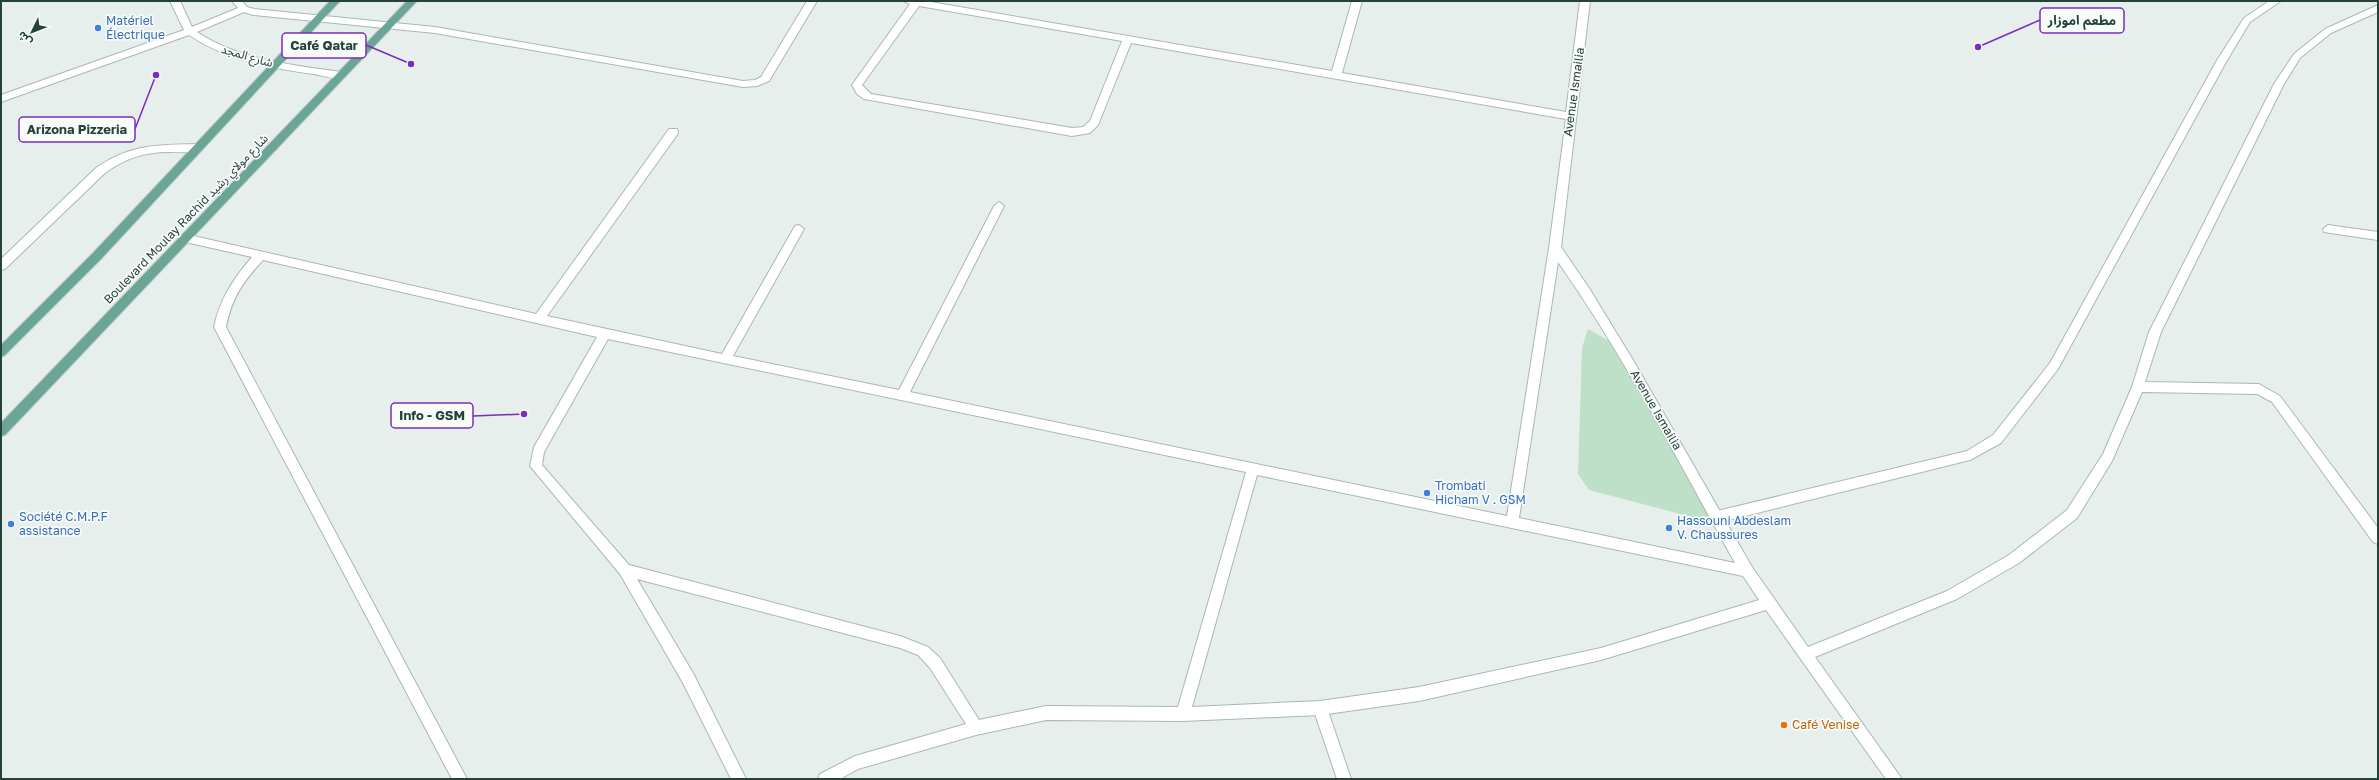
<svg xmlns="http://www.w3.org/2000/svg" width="2379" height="780" font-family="'Golos Text','Noto Sans Arabic',sans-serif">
  <rect width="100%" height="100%" fill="#e6efeb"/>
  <polygon fill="#bfe0c8" points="1588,329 1611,342 1707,504 1715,523 1589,490 1578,474 1582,348"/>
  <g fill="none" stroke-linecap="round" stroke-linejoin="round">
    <g stroke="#a8b8b2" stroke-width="2">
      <g id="lane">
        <polygon points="2269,1 2281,1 2250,22 2226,62 2058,369 2001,443 1970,460 1717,523 1712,521 1711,517 1712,513 1717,511 1967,451 1993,435 2050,363 2216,62 2244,18"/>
        <polygon points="2328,225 2378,232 2378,240 2324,232 2323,229"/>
        <polygon points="1320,701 1325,703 1327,708 1351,779 1337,779 1313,708 1315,703"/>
      </g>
    </g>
    <g stroke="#a8b8b2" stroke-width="2">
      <g id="street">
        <path d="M170,1H180L192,27L238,8L232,1H242L247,7L254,9L435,27L743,81L755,80L761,77L807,1H817L769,81L757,86L743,87L435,33L253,15L244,12L197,32C239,60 292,65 341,72L345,73V77C336,80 323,76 314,74C271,68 226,60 189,35L1,102V95L184,30Z"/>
        <path d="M903,1H925L1332,71L1352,1H1362L1342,73L1566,112L1580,1H1590L1561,247L1589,288L1633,360L1752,567L1808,647L1947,591L2009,555L2067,510L2103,454L2132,387L2149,332L2274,84L2294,54L2325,29L2378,5V12L2331,33L2300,58L2284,84L2161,332L2145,382L2259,384L2280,396L2378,528V544L2373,542L2272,402L2257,394L2142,392L2112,461L2077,518L2019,563L1957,599L1815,657L1902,779H1886L1766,610L1601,660L1419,701L1320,715L1183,721L1046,720L976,735L858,769L840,779H818L820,774L855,756L966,724L930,668L918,655L900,648L637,579L693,673L746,779H731L683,683L620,574L530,466L534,447L597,337L263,260C243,282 232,297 226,327L467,779H452L214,327C220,299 233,279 252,257L181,241L180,238L181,235L185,234L536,314L669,129H677L678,132L677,135L547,316L722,354L795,226L799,225L804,229L733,356L899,390L994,206L999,202L1004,206L910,392L1507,516L1549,248L1566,119L1131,43L1098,125L1090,133L1072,136L864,99L857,94L852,85L910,4ZM919,6L1122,41L1090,121L1083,127L1072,128L871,94L862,85ZM1558,262C1625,357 1678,461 1735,563L1519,518ZM608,339L1246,472L1178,707L1046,706L979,720L940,658L928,647L900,636L629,565L542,465L544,452ZM1257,475L1743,576L1759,600L1601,648L1419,687L1320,701L1192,707Z"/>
        <path d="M197,144L201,145L202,148L201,151C191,153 179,152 169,152C144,152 126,158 105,173L5,269L1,270V259L97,167C132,144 157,145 197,144Z"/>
      </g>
    </g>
    <g stroke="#c2cac8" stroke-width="2">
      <g id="primary">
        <polygon points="330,1 340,1 101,259 5,355 1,357 1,345 93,253"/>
        <polygon points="407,1 417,1 5,435 1,436 1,423"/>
      </g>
    </g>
    <use href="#lane" fill="#fff" fill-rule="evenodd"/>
    <use href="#street" fill="#fff" fill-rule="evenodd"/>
    <use href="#primary" fill="#6aa596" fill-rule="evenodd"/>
  </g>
  <g fill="#3f7fe0" stroke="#f7fbf9" stroke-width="1.5">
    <circle cx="98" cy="28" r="4"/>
    <circle cx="1427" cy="493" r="4"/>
    <circle cx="11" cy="524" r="4"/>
    <circle cx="1669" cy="528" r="4"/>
  </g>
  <circle fill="#e8710a" stroke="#f7fbf9" stroke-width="1.5" cx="1784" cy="725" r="4"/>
  <g text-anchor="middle" stroke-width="3.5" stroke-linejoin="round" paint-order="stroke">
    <g font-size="12" fill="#366cbe" stroke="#f7fbf9" text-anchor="start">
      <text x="106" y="25">Matériel<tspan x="106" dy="14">Électrique</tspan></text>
      <text x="1435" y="490">Trombati<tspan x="1435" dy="14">Hicham V . GSM</tspan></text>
      <text x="19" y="521">Société C.M.P.F<tspan x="19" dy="14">assistance</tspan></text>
      <text x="1677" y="525">Hassouni Abdeslam<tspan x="1677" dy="14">V. Chaussures</tspan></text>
    </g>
    <g font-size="12" fill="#24423a" stroke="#f7fbf9">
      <text transform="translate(247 56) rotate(16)" y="4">شارع المجد</text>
      <text transform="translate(1574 92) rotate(-82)" y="4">Avenue Ismailia</text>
      <text transform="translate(186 219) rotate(-46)" y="4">Boulevard Moulay Rachid شارع مولاي رشيد</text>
      <text transform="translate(1656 410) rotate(60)" y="4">Avenue Ismailia</text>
    </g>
    <g font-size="12" fill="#c56008" stroke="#f7fbf9" text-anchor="start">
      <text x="1792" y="729">Café Venise</text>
    </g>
  </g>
  <path fill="none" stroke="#7b2cbf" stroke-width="1.5" d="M1978 47L2040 20M411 64L366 45M156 75L135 129M524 414L473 416"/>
  <g fill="#7b2cbf" stroke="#f7fbf9" stroke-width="1.5">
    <circle cx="1978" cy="47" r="4"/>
    <circle cx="411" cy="64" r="4"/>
    <circle cx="156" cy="75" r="4"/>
    <circle cx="524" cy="414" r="4"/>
  </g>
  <g fill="#f7fbf9" stroke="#7b2cbf" stroke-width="1.5">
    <rect x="2040" y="8" width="84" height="25" rx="4"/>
    <rect x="282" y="33" width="84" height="25" rx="4"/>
    <rect x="19" y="117" width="116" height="25" rx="4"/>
    <rect x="391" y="403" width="82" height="25" rx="4"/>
  </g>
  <g font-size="13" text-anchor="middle" font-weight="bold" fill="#24423a">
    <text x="2082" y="25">مطعم اموزار</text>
    <text x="324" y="50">Café Qatar</text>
    <text x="77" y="134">Arizona Pizzeria</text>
    <text x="432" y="420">Info - GSM</text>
  </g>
  <rect width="2379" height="780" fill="none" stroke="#24423a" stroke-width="4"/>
  <g transform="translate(32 32) rotate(227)" stroke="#f7fbf9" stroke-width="3" paint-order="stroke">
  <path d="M0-3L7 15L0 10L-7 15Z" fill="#24423a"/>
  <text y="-6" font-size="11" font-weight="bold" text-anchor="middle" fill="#24423a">ش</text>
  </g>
</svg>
